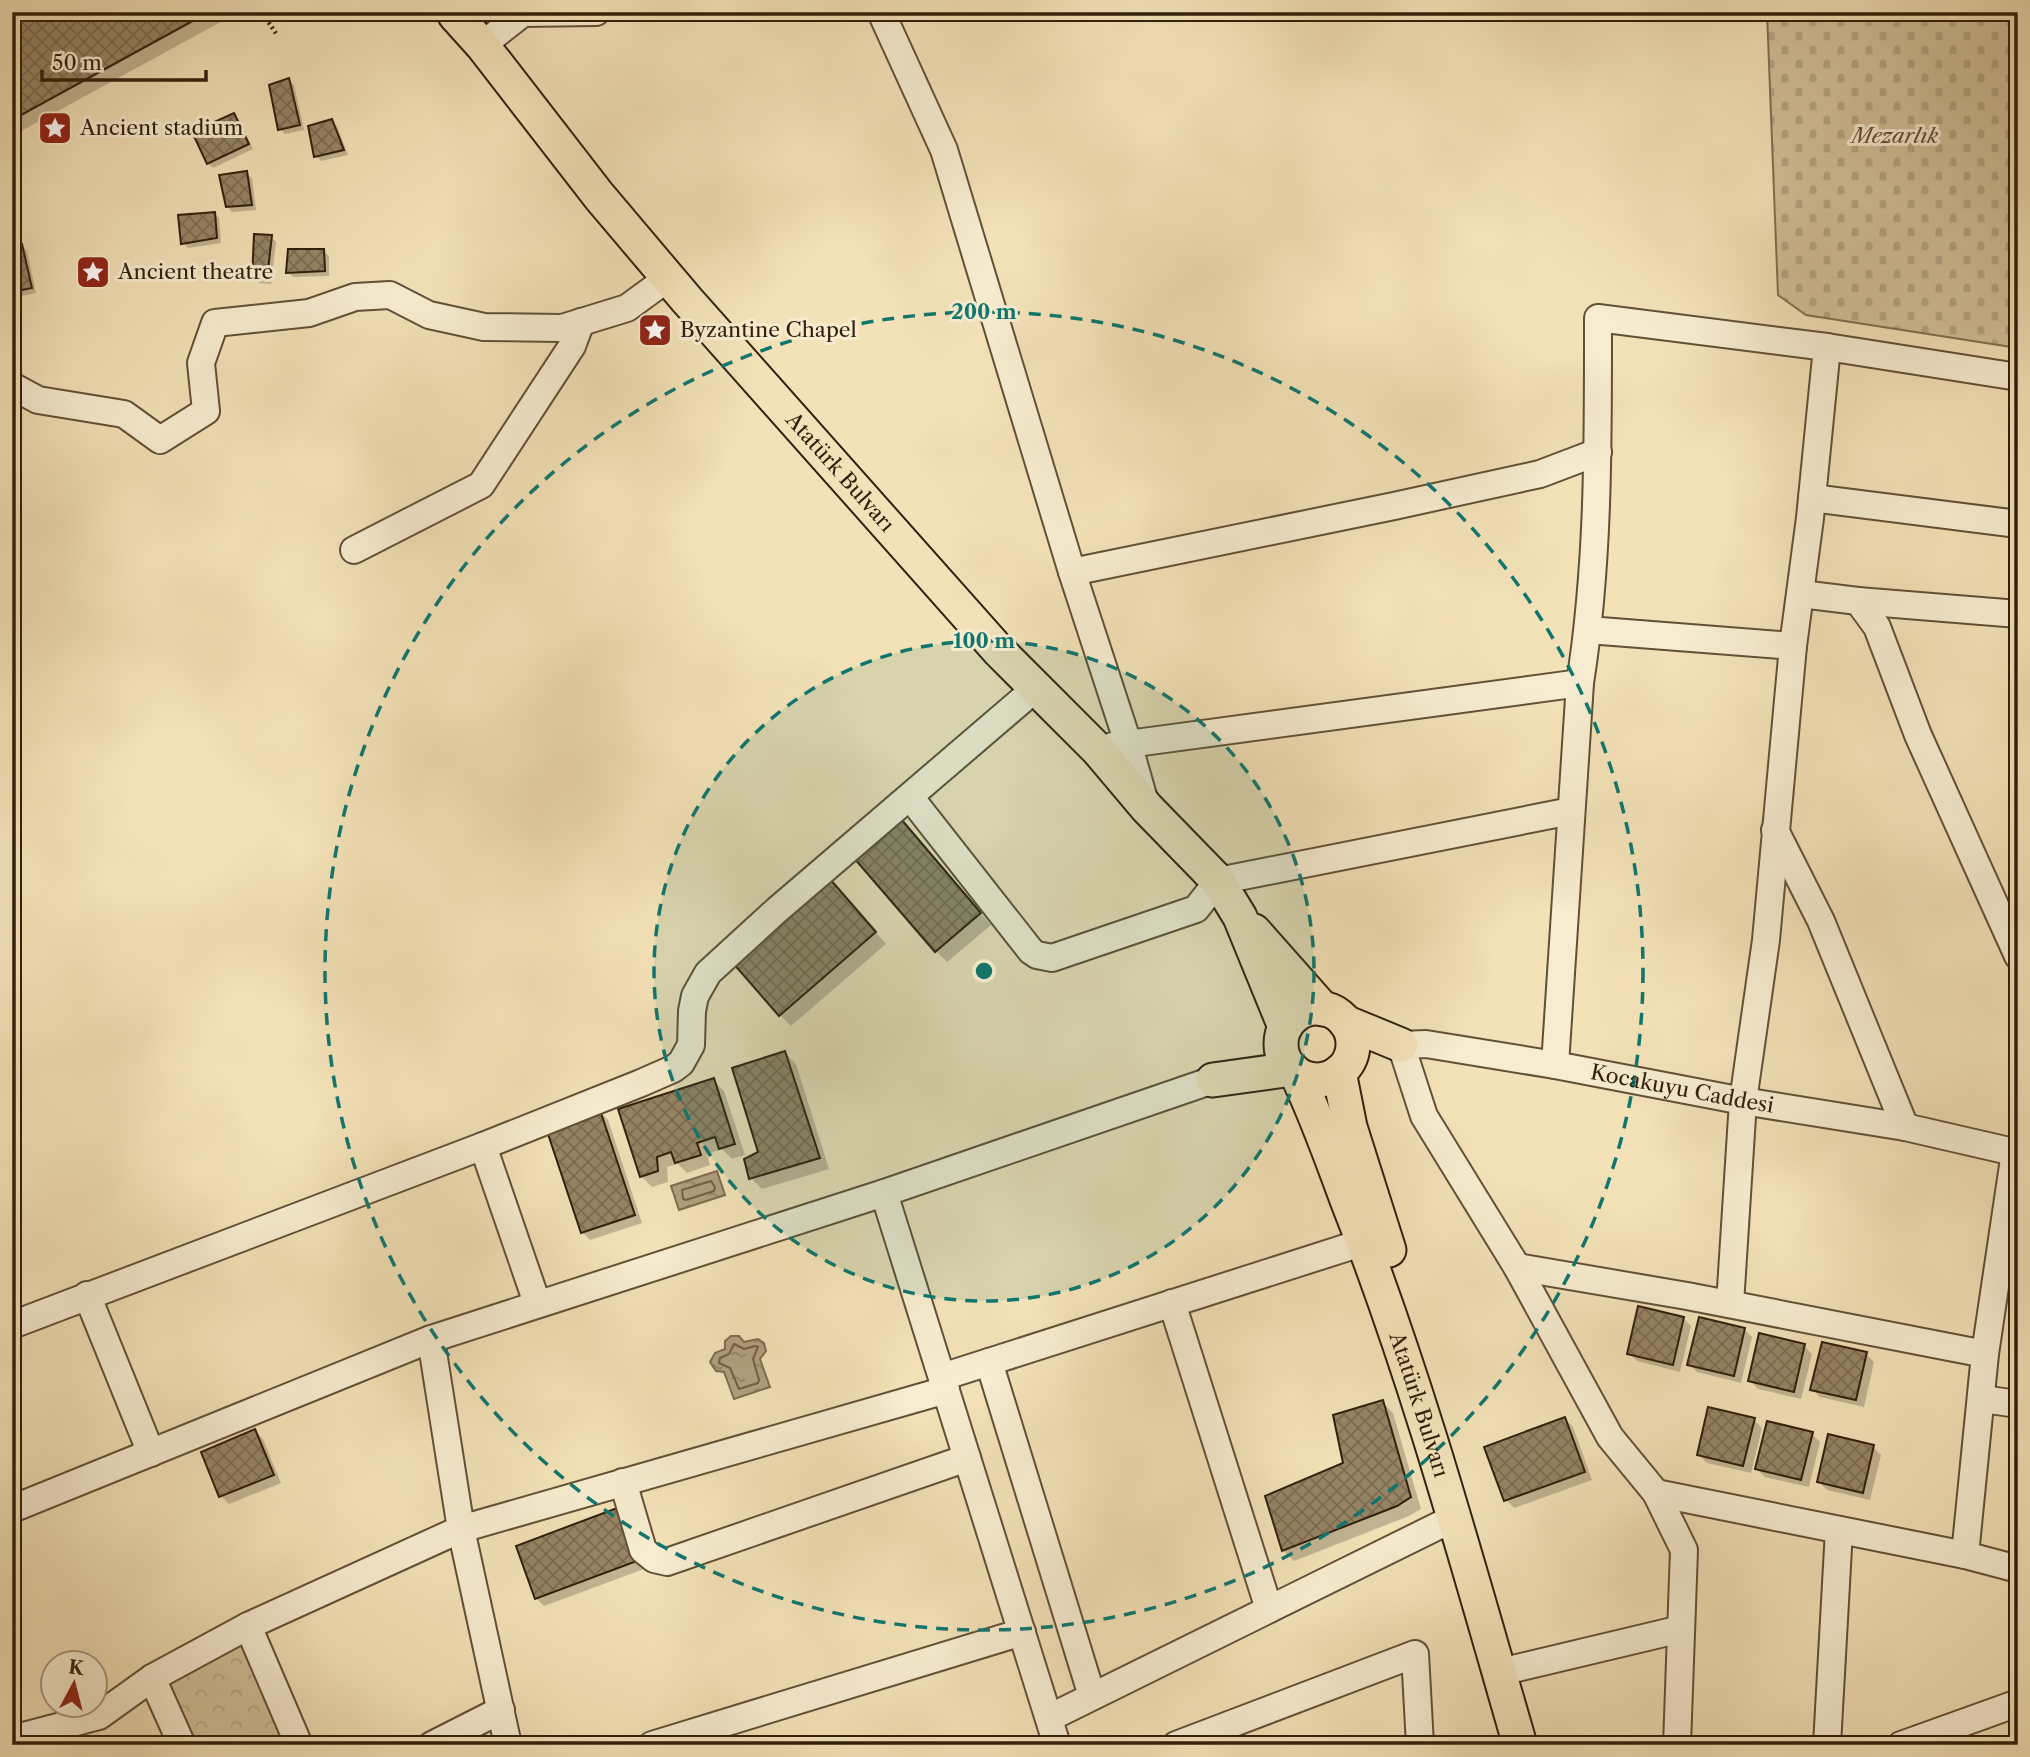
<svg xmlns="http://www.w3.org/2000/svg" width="2030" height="1757" font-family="'Libre Caslon Text',serif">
  <defs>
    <pattern id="forest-crowns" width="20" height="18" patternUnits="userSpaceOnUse" patternTransform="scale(1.75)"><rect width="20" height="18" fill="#d2c09a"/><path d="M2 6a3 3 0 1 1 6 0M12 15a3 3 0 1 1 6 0" fill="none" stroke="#b5a583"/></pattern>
    <pattern id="cemetery-stones" width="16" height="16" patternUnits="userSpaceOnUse" patternTransform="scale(1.75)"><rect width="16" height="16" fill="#d2c09a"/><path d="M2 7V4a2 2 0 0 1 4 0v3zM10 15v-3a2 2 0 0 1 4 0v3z" fill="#b5a583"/></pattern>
    <pattern id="water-ripples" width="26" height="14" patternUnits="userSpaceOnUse" patternTransform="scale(1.75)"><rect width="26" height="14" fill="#b19f7d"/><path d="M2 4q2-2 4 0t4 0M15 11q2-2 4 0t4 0" fill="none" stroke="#918165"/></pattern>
    <pattern id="building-cross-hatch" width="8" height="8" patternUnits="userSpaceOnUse" patternTransform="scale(1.75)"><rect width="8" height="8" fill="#968464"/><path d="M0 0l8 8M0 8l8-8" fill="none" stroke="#7b6b51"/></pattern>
  </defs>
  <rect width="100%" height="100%" fill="#f3e1b7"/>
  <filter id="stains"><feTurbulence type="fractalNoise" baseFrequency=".00286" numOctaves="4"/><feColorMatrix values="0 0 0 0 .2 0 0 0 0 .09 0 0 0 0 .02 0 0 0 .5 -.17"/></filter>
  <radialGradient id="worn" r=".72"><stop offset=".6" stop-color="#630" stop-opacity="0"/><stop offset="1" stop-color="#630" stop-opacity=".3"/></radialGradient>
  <polygon fill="url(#forest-crowns)" stroke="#827052" stroke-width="2" points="247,1637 294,1745 193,1745 165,1679"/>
  <polygon fill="url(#cemetery-stones)" stroke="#827052" stroke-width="2" points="1767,12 2018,12 2018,348 1806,315 1778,295"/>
  <g fill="url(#water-ripples)" stroke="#7e6c4f" stroke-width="2">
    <polygon points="717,1171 725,1195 679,1210 671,1186"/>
    <polygon points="731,1336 739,1336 744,1342 758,1339 764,1343 766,1351 760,1359 770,1387 734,1399 724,1372 716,1371 710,1362 715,1353 725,1349 725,1341"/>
  </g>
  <g fill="#0003">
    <polygon points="12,12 239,12 12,136"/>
    <polygon points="289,80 294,85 304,130 285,134 280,129"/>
    <polygon points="234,115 239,120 253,149 213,168 208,163"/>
    <polygon points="332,121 337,126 348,155 321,161 316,156"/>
    <polygon points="246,173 252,178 256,210 232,212 227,206"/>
    <polygon points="214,213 219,218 221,243 188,248 183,243"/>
    <polygon points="271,237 276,242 271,284 259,283 254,278"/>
    <polygon points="22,246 27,251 36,293 12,298 12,248"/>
    <polygon points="324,251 329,256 329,276 293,277 288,272"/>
    <polygon points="911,832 991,925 947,962 936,951"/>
    <polygon points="841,892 886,944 791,1026 780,1015"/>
    <polygon points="785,1053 796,1064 829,1169 762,1189 751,1178 760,1153"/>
    <polygon points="713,1080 724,1091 745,1155 732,1159 722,1149 707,1154 710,1165 687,1173 678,1164 667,1167 668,1182 652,1187 641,1176"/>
    <polygon points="600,1112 608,1120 642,1223 590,1240 582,1232"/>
    <polygon points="1683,1318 1691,1326 1680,1372 1637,1361 1629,1353"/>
    <polygon points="1744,1329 1752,1337 1741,1383 1697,1372 1689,1364"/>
    <polygon points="1804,1346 1812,1354 1801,1399 1758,1389 1750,1381"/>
    <polygon points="1866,1354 1874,1362 1864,1407 1820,1397 1812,1389"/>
    <polygon points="1382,1402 1393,1413 1421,1509 1409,1516 1294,1561 1283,1550 1345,1464"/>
    <polygon points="1565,1419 1573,1427 1592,1480 1514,1508 1506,1500 1487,1448"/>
    <polygon points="1754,1420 1762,1428 1751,1473 1707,1463 1699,1455"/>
    <polygon points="255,1431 263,1439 281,1483 229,1504 221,1496"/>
    <polygon points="1812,1434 1820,1442 1809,1487 1765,1477 1757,1469"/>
    <polygon points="1873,1447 1881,1455 1870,1500 1827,1490 1819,1482"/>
    <polygon points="625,1518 644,1569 544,1606 536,1598"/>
  </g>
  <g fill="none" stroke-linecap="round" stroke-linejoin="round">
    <g stroke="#725f44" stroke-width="2">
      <polygon points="711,1181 715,1187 714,1191 686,1200 683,1199 682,1190"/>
      <polygon points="734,1344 744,1349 755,1346 758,1347 753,1359 759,1380 758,1383 739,1389 730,1368 719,1363 720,1358 729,1354"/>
    </g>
  </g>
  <g fill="url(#building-cross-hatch)" stroke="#321f0b" stroke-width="2">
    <polygon points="12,12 209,12 12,120"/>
    <polygon points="289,78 300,125 278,130 269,85"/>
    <polygon points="234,113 249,144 207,164 192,132"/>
    <polygon points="332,119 344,150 314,157 308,126"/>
    <polygon points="247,171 252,205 226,207 219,175"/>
    <polygon points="215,212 217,238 181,244 178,215"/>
    <polygon points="254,234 272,235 267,279 252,279"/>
    <polygon points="22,244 32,288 12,292 12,246"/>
    <polygon points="288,249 324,249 325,271 286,273"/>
    <polygon points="901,819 981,913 935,952 854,858"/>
    <polygon points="830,879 876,932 779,1016 733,963"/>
    <polygon points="785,1051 820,1158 749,1179 744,1159 758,1152 732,1068"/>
    <polygon points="714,1078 735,1144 719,1149 715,1137 697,1143 701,1155 675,1163 671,1152 657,1157 658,1171 640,1177 618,1109"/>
    <polygon points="600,1110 635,1215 581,1233 546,1128"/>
    <polygon points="1638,1306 1684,1317 1673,1365 1627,1354"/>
    <polygon points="1699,1317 1745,1328 1734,1376 1687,1365"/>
    <polygon points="1759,1333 1805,1344 1794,1392 1748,1381"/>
    <polygon points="1822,1342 1867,1352 1856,1400 1810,1390"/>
    <polygon points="1383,1400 1411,1497 1397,1506 1282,1551 1265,1496 1343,1463 1333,1415"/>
    <polygon points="1708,1407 1755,1418 1743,1466 1697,1455"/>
    <polygon points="1565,1417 1585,1472 1504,1501 1484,1447"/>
    <polygon points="1767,1421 1813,1432 1801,1480 1755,1469"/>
    <polygon points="255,1429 274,1475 219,1497 201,1452"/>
    <polygon points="1828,1434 1874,1445 1863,1493 1817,1482"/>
    <polygon points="617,1508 637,1561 535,1599 516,1546"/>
  </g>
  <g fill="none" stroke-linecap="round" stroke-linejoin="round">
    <g stroke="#625036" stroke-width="30">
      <g id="minor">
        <polyline points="881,12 944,150 1072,572 1128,743 1145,803"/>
        <polyline points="482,45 523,13 596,12"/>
        <polyline points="12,386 38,400 124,414 160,440 206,411 201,363 215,323 309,313 355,297 390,295 429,315 484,327 562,328 627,308 668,278"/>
        <polyline points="1812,498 2018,524"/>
        <polyline points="354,550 481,485 572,346 581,322"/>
        <polyline points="1072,572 1394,506 1540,474 1598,452"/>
        <polyline points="1801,594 1858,601 1877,627 1918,735 2018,956"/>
        <polyline points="1858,601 2018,614"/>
        <polyline points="1588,630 1793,646"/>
        <polyline points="1113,746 1580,683"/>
        <polyline points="910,797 1031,951 1037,955 1052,958 1196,909 1218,881 1571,811"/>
        <polyline points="1775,830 1821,921 1905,1127"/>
        <path d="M1555,1065L1580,683C1599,563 1598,440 1598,318L1827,347L2018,377"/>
        <polyline points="483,1146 641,1083 673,1069 681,1063 691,1045 692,1011 695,996 708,973 777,910 1036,688"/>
        <polyline points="884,1193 1057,1745"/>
        <polyline points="1517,1267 1687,1296 1985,1354"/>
        <polyline points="87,1295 151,1453"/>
        <polyline points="1172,1303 1269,1609"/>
        <polyline points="1730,1304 1743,1101 1766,940 1793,646 1810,518 1827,347"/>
        <polyline points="12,1325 483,1146 537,1303"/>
        <polyline points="431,1339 461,1529 508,1745"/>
        <polyline points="989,1362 1092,1696"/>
        <polyline points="942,1377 1364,1242"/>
        <polyline points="1982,1399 2018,1404"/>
        <polyline points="623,1482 643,1550 654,1559 667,1562 967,1458"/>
        <polyline points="1656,1493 1965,1555 2018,1569"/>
        <polyline points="12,1509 431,1339 884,1193 1213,1080"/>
        <polyline points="1965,1555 1985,1354 2015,1152"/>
        <polyline points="248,1626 299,1745"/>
        <polyline points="1517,1668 1681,1629"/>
        <polyline points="152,1678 182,1745"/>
        <polyline points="1049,1718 1454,1518"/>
        <polyline points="12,1739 99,1716 152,1678 248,1626 461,1529 946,1390"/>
        <polyline points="432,1745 501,1710"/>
        <polyline points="652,1745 1022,1632"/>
        <polyline points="1176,1745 1415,1654 1420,1745"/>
        <path id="s1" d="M1677,1745L1684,1550L1656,1493L1610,1437L1517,1267L1424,1116L1401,1045L1426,1044L1555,1065L1743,1101L1905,1127L2018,1153"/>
        <polyline points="1827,1745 1839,1530"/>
        <polyline points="1901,1745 2018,1703"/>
      </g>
    </g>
    <g stroke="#321f0b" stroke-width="37">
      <g id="major">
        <path id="s2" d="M455,15L482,45L599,196L687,300L999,651L1098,750L1147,808L1218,881L1240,917L1285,1027"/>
        <polyline points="1254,931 1323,1009"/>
        <circle cx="1317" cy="1044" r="36"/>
        <polyline points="1345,1022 1401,1045"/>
        <polyline points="1339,1072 1350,1127 1389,1250"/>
        <path id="s3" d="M1296,1073C1316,1114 1331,1157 1347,1200C1417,1377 1467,1562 1520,1745"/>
        <polyline points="1213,1080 1292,1069"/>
      </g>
    </g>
    <polyline stroke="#321f0b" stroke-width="4.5" stroke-dasharray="2 3.5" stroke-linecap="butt" points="267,12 267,20 277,35"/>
    <use href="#minor" stroke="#f7ecd0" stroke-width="26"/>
    <use href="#major" stroke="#f3e1b7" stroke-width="33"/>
  </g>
  <circle cx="984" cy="971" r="330" fill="#0f766e" fill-opacity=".12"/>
  <g fill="none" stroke="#0f766e" stroke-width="3.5" stroke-dasharray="12 9">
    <circle cx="984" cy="971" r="330"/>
    <circle cx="984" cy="971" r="659"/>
  </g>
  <defs>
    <g id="sight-square" transform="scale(1.75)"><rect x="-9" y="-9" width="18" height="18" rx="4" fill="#8f2418" stroke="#f7ecd0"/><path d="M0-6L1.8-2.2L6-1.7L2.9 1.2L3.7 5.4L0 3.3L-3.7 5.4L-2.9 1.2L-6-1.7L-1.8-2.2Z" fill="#fff"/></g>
  </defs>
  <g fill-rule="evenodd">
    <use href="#sight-square" x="55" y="128"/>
    <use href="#sight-square" x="93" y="272"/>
    <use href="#sight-square" x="655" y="330"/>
  </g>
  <g text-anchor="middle" stroke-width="6" stroke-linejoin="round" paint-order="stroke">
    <g font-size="21" fill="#321f0b" stroke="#f7ecd0" text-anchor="start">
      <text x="80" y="135">Ancient stadium</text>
      <text x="118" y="279">Ancient theatre</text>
      <text x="680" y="337">Byzantine Chapel</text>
    </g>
    <g font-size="21" font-style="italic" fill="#624f36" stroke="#f7ecd0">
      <text x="1895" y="143">Mezarlık</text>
    </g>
    <g font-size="21" fill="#321f0b" stroke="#f7ecd0">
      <text dy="7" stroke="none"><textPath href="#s2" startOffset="598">Atatürk Bulvarı</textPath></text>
      <text dy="7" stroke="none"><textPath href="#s1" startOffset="1062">Kocakuyu Caddesi</textPath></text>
      <text dy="7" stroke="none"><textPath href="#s3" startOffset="354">Atatürk Bulvarı</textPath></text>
    </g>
  </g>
  <circle cx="984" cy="971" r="10" fill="#0f766e" stroke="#f7ecd0" stroke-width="3.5"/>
  <g font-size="21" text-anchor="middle" font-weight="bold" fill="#0f766e" stroke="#f7ecd0" stroke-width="6" stroke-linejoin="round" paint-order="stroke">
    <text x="984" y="319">200 m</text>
    <text x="984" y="648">100 m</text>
  </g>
  <rect width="2030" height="1757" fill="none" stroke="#f3e1b7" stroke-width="42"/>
  <rect x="14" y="14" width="2002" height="1729" fill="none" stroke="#321f0b" stroke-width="3.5"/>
  <rect x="21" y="21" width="1988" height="1715" fill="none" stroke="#321f0b" stroke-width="2"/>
  <g transform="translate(74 1684) rotate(7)"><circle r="33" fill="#f7ecd0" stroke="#a89a81" stroke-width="2"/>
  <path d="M0-5L12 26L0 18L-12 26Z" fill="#8f2418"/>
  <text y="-10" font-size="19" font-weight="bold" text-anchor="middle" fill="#321f0b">K</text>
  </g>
  <path d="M42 70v10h164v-10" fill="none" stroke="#321f0b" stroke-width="3.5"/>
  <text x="52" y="70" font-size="21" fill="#321f0b" stroke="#f7ecd0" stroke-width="5" paint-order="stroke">50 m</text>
  <rect width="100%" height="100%" filter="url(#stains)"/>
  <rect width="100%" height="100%" fill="url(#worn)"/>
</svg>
